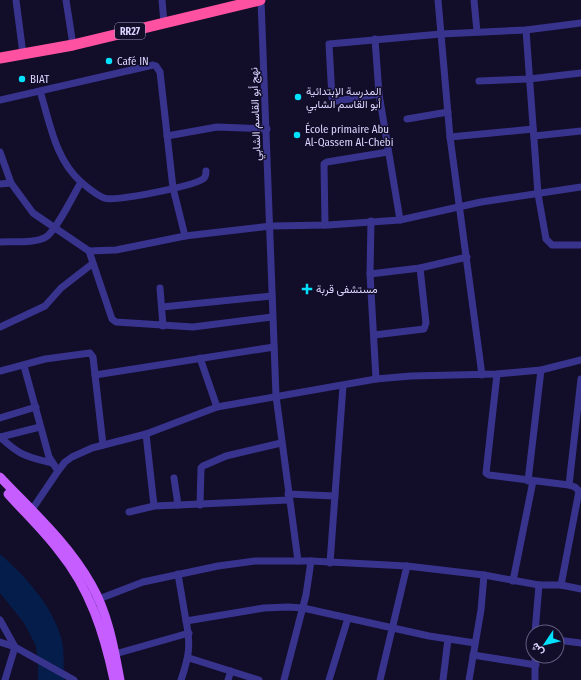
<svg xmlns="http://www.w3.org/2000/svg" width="581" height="680" font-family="'Fira Sans Condensed',Vazirmatn,sans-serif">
  <rect width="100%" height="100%" fill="#120d29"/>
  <path fill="#051d4b" d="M0,554C25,576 51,604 61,637C65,650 63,666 64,680H38V663L36,646L24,623L0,593Z"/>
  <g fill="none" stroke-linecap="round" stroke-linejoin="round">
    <g stroke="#38338d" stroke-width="7">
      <polyline points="16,0 23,54"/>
      <polyline points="66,0 73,45"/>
      <polyline points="162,0 164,23"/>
      <polyline points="261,0 276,396 298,561"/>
      <polyline points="438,0 450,137 482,375"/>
      <polyline points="474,0 477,32"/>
      <polyline points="526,30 538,194 546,239 552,245 581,245"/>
      <polyline points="375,39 379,94 400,220"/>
      <polyline points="479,81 529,79 581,73"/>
      <path d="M40,91C50,123 55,159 81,182C87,187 96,195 104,198C115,202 193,186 203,179C206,177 206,174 206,171"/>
      <polyline points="379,94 337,101 332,98 329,44 441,34 526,30 581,23"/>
      <polyline points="0,100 153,65 156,66 160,72 173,188 185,236"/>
      <polyline points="407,119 448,112"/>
      <polyline points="167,136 217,127 267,129"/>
      <polyline points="534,136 581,131"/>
      <polyline points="450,137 533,129"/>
      <polyline points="0,152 11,183 33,213 89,251 116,250 185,236 271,226 328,225 400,220 481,202 581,187"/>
      <polyline points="0,184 11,183"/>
      <polyline points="371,221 370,274 376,379"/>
      <polyline points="325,225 324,164 327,162 388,152"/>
      <path d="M0,242C13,241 34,244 46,237C56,231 74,194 81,182"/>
      <polyline points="89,251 112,319 116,322 193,327 272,317"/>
      <polyline points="370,274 420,268 467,257"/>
      <polyline points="160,288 163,326"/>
      <polyline points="162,307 272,296"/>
      <polyline points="0,327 45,306 61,288 92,264"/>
      <polyline points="374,335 424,329 426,323 420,268"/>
      <polyline points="200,358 217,407"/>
      <polyline points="24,366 49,457 58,471"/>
      <polyline points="0,371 45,359 90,353 93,357 103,445"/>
      <polyline points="497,374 486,473 489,475 569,485 575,487 579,491 561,585"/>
      <polyline points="95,375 274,347"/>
      <polyline points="0,418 36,407"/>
      <polyline points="146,434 154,506"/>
      <path d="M0,437C21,456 25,456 52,463"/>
      <polyline points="0,437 40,427"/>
      <polyline points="174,478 178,505 289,500"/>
      <polyline points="528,481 541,370"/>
      <polyline points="569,485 581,379"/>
      <polyline points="288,494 335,496"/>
      <polyline points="200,505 201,468 203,466 226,456 281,443"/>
      <polyline points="129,512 154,506 178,505"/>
      <polyline points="29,514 58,471 65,462 72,457 92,448 146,434 217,407 376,379 411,376 497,374 541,370 581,360"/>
      <polyline points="330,563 343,386"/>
      <polyline points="178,574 186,621"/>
      <polyline points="513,581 533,481"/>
      <polyline points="91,602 143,582 218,566 255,561 311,561 407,566 484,575 539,585 561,585 581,589"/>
      <polyline points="0,620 15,647 5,680"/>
      <polyline points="535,632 539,585"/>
      <polyline points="557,640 581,643"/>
      <polyline points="0,642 15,647 74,680"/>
      <polyline points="115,654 189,633"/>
      <polyline points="473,655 536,665"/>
      <polyline points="189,658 259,680"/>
      <path d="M181,680C189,657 191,645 186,621L264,608L288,607L303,608L429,636L475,643"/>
      <polyline points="228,680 231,671"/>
      <polyline points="284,680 306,595 311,561"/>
      <polyline points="329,680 348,618"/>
      <polyline points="380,680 407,566"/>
      <polyline points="443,680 448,639"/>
      <polyline points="469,680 481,610 484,575"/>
      <polyline points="535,680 535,656"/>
    </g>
    <g stroke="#c55dff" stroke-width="9">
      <path d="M0,477C32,511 68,543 91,584C108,613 114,648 120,680"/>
      <path d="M8,494C25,513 44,531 59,551C90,589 104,633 114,680"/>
    </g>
    <polyline stroke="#ff51a2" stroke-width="11" points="0,58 73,45 260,0"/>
  </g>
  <g fill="#02e2ff" stroke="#120d29" stroke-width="1.5">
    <circle cx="109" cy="61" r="4"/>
    <circle cx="22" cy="79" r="4"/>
    <circle cx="298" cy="97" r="4"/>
    <circle cx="297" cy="135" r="4"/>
    <path d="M305 283h4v4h4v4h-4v4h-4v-4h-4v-4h4z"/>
  </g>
  <g text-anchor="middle" stroke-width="3" stroke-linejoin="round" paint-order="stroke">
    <rect fill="#120d29" stroke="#9f9abf" stroke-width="1" x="115" y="23" width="30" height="16" rx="3"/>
    <g font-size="10" font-weight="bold" fill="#dbd6ff">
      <text x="130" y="35">RR27</text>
    </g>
    <g font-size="11" fill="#dbd6ff" stroke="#120d29" text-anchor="start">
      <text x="117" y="65">Café IN</text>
      <text x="30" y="83">BIAT</text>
      <text x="306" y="95">المدرسة الإبتدائية<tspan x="306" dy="13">أبو القاسم الشابي</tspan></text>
      <text x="305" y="133">École primaire Abu<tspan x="305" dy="13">Al-Qassem Al-Chebi</tspan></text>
      <text x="316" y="293">مستشفى قربة</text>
    </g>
    <g font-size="11" fill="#dbd6ff" stroke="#120d29">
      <text transform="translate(255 114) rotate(-92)" y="4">نهج أبو القاسم الشابي</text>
    </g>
  </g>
  <g transform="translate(545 644) rotate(235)"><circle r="19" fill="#120d29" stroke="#625d7f"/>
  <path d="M0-3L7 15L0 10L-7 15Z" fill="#02e2ff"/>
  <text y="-6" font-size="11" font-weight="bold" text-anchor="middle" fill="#dbd6ff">ش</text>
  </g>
</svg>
